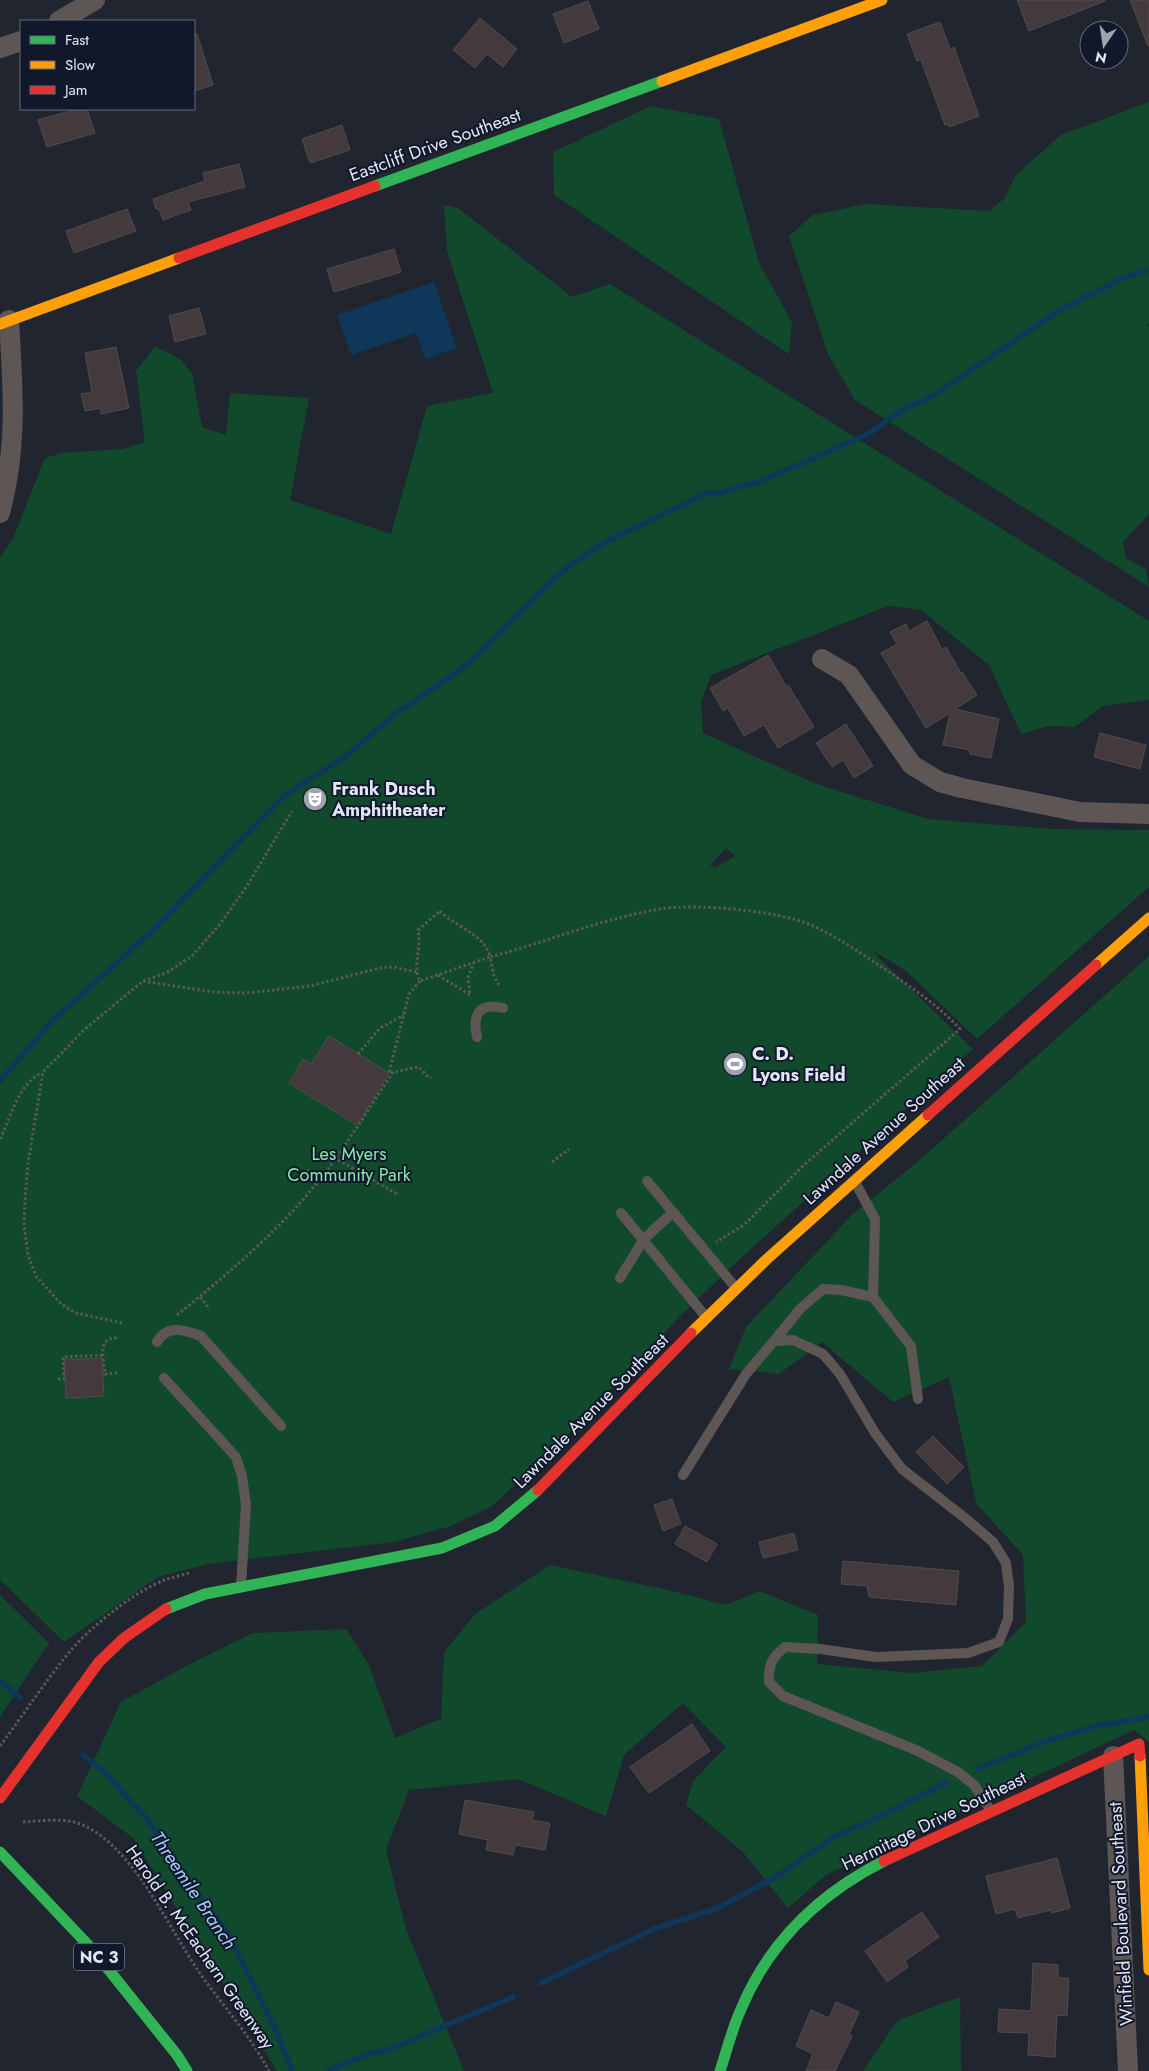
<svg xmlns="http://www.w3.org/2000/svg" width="1149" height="2071" font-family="Jost,sans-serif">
  <rect width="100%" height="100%" fill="#21252f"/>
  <g fill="#10492c" fill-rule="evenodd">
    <polygon points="1149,102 1149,323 1147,324 1149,327 1149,514 1123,542 1126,558 1146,569 1149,587 855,400 828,354 789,236 813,215 865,204 989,211 1004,199 1016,175 1061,135"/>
    <polygon points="651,106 719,119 759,263 792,322 789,354 554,195 553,152"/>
    <path d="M444,205L458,208L572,297L610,284L1149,621V700L1103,706L1075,727L1049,726L1021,734L989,665L921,610L888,606L711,675L701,702L703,733L814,783L928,819L1052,829L1149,830V887L977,1039L905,970L871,950L973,1049L743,1256L679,1317L565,1438L491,1507L451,1526L394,1542L208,1564L158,1577L64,1642L0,1580V558L14,536L45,458L61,453L122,449L145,442L136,371L155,346L180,359L192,373L202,427L226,435L230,393L309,398L290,500L391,534L427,406L493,393L447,251ZM726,848L735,856L715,868L710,865Z"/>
    <polygon points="1149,956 1149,1742 1134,1730 826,1875 788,1908 743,1852 686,1805 693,1781 726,1747 683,1703 624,1755 606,1816 518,1779 409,1790 386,1850 406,1929 464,2071 277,2071 133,1838 77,1796 121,1702 188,1665 253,1633 346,1629 369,1665 395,1738 441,1719 444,1652 475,1614 550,1565 668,1590 726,1605 759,1591 818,1615 817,1664 912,1673 982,1666 1026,1622 1023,1555 976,1503 949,1377 893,1402 822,1342 779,1374 729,1369 746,1327 852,1215 915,1164"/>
    <polygon points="0,1595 49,1643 0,1717"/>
    <polygon points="960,1997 961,2071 863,2071 898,2020"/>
  </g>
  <polygon fill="#0e3759" points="434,282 457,348 426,359 416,333 351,355 337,315"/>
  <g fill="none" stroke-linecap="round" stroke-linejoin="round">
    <g stroke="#0e3759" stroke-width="5.5">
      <polyline points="0,1081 50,1023 152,931 284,796 345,757 394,715 467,665 560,573 607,541 710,492 717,494 761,481 870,433 908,406 924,401 957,380 1058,311 1123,278 1146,270"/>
      <polyline points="0,1681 20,1697"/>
      <polyline points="83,1755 106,1774 146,1818 192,1887 227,1932 278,2035 292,2071"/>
      <polyline points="978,1769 1043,1742 1096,1726 1149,1717"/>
      <polyline points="541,1983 654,1929 718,1908 779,1875 836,1836 883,1815 947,1782"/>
      <polyline points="328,2071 365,2055 388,2050 513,1997"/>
    </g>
  </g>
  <g fill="#443a3d" stroke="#4f4c4f">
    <polygon points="1017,0 1105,0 1105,1 1029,31"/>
    <polygon points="1130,0 1149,0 1149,45 1148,46"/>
    <polygon points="588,1 599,29 564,43 553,14"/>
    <polygon points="480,18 517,49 503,67 487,54 475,68 453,50"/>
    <polygon points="940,22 950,49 954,47 979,116 949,127 948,124 945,125 922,63 921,59 917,61 907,34"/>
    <polygon points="194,34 197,34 213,85 194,91"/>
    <polygon points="77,109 87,109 95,133 47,147 38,120"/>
    <polygon points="342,125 350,150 310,163 302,139"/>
    <polygon points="239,164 245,187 188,202 191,210 163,220 159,209 156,209 153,199 205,181 203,173"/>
    <polygon points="127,209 136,231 74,253 66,231"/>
    <polygon points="394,249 401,272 334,292 327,269"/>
    <polygon points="199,308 206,334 175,342 169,316"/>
    <polygon points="116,347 129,408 101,414 100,408 85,411 81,394 92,392 85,353"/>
    <polygon points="927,621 942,649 946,647 961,673 962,672 977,695 955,709 999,719 991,758 970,754 970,750 943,745 950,713 926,728 881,653 897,644 890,632 906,624 909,631"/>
    <polygon points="768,655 786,686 788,685 814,727 778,748 764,725 744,736 728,708 723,711 710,688"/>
    <polygon points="846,724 873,766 854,778 843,760 832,767 816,743"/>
    <polygon points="1100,733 1146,745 1140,769 1094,757"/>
    <polygon points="329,1036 389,1073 357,1125 289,1083 303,1059 311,1064"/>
    <polygon points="102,1358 104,1396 66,1398 64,1360"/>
    <polygon points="933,1436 964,1467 947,1484 916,1452"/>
    <polygon points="672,1499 681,1524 663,1531 654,1505"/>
    <polygon points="685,1526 717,1544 707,1562 675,1544"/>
    <polygon points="794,1533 798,1550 763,1558 759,1542"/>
    <polygon points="843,1561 959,1571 956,1605 869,1597 867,1586 841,1584"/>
    <polygon points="692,1724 710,1751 649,1793 630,1767"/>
    <polygon points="465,1800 534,1812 532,1820 550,1823 545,1850 515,1845 513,1855 486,1850 488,1840 459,1834"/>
    <polygon points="1057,1858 1070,1908 1052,1913 1051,1910 1018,1918 1015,1909 996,1914 986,1876"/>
    <polygon points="922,1912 939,1937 905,1961 908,1967 887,1982 865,1951"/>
    <polygon points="1033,1963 1058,1965 1058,1978 1069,1978 1067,2016 1057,2015 1055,2057 1028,2055 1029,2033 998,2032 999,2009 1031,2011"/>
    <polygon points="836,2002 859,2012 849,2034 852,2036 835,2071 806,2071 813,2054 796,2046 811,2010 829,2018"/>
  </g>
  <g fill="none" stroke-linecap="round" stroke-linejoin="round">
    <g stroke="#5c585a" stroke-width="3" stroke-dasharray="2.5 2.5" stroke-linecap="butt">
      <path d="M440,911C455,927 485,934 490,957L420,981C412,964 422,949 418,930Z"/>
      <polyline points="438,975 470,995 468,977 474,963"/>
      <polyline points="143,981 213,992 246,993 310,986 380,968 393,967 416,972"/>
      <polyline points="420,981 409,994 389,1073 419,1067 429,1078 431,1077"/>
      <path d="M499,985L494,976L490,957C547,942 603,918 661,909C697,903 779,911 811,925C838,937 862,954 886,970C912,988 938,1005 960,1029L805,1164L744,1225L716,1242"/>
      <polyline points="358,1054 380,1028 404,1015"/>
      <path d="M0,1139C12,1115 17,1086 42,1072"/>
      <polyline points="321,1150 397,1194"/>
      <polyline points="552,1162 569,1149"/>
      <polyline points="307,1170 320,1179"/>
      <polyline points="200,1297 210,1309"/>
      <path d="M177,1315C234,1269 294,1218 336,1158C356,1130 374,1101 393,1072"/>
      <polyline points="122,1323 76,1313 61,1304 36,1276 28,1255 24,1226 25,1200 28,1163 43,1072 85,1029 143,981 166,973 192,956 220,924 247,886 292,811"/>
      <path d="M117,1338C96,1337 104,1360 105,1374L118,1373"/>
      <polyline points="58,1379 64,1379 63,1357 103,1355"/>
      <path d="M0,1746C24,1714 46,1680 71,1650C93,1625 136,1590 167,1579C174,1577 182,1575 189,1573"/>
      <path d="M23,1822C42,1821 65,1817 83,1825C134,1848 168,1927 199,1972C222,2005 250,2035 269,2071"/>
    </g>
    <g stroke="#5e5655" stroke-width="10">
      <path d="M477,1037C472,1015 479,1002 503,1008"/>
      <polyline points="647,1181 736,1288"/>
      <polyline points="855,1182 875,1219 873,1297"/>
      <polyline points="621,1213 706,1317"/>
      <polyline points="620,1278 644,1239 673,1212"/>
      <polyline points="774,1341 800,1309 823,1289 841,1290 873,1297 911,1346 918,1399"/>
      <path d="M157,1342C167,1324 185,1330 201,1336L281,1426"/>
      <polyline points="164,1378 236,1457 242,1476 246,1505 241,1586"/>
      <path d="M683,1475L746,1374L774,1341L793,1340L823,1354L840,1374L875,1433L902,1469L965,1518L993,1542L1006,1563L1009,1586L1008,1619L999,1642L968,1653L876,1657L820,1649L785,1647C772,1657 768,1666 769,1682L783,1696L916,1750L958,1772L974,1785L991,1811"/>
    </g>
    <g stroke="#5e5655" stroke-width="20">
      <polyline points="59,21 95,0"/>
      <polyline points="0,48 21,41"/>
      <path d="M0,513C18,446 13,388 9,320"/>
      <polyline points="822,659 849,675 912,765 940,782 962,788 1080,812 1149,814"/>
      <polyline points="1113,1756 1128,2071"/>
    </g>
    <g stroke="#30b455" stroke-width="11">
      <polyline points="375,186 662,81"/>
      <polyline points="166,1609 205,1594 442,1548 495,1526 538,1490"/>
      <polyline points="0,1852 92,1949 177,2055 187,2071"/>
      <path d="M720,2071C727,2050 732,2029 741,2009C769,1942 819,1894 884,1861"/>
    </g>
    <g stroke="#ff9f0a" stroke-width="11">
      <polyline points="662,81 882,0"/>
      <polyline points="0,324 179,258"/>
      <polyline points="1096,965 1149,918"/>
      <polyline points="691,1333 767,1259 928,1115"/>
      <polyline points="1140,1756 1149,1970"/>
    </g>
    <g stroke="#e5322d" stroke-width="11">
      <polyline points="179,258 375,186"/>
      <polyline points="928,1115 1096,965"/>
      <polyline points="538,1490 691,1333"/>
      <polyline points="0,1798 99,1662 124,1638 166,1609"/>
      <polyline points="884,1861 1139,1744 1140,1756"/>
    </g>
  </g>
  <defs>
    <g id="theatre-disc" transform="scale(1.25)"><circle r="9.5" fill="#9ea3af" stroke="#12182b"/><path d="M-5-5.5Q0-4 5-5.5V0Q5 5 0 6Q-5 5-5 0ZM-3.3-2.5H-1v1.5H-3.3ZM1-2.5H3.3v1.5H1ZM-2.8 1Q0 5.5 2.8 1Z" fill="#fff"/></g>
    <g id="stadium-disc" transform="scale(1.25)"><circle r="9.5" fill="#9ea3af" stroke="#12182b"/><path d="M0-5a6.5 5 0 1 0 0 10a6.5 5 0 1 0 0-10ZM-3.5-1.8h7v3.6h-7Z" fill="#fff"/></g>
  </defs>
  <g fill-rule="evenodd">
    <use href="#theatre-disc" x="315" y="799"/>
    <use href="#stadium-disc" x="735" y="1064"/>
  </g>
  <g text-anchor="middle" stroke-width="4" stroke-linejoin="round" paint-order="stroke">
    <rect fill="#12182b" stroke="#a3a9b8" stroke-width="1" x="74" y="1943.5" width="50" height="27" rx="4"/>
    <g font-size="16" font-weight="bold" fill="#e1e7f4">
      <text x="99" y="1963">NC 3</text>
    </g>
    <g font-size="18" fill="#e1e7f4" stroke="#12182b">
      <text transform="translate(435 145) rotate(-20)" y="6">Eastcliff Drive Southeast</text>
      <text transform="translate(884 1131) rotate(-42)" y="6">Lawndale Avenue Southeast</text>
      <text transform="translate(591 1411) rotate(-45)" y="6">Lawndale Avenue Southeast</text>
      <text transform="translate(934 1821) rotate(-26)" y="6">Hermitage Drive Southeast</text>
      <text transform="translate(1121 1914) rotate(-93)" y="6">Winfield Boulevard Southeast</text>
      <text transform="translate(200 1947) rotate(55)" y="6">Harold B. McEachern Greenway</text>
    </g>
    <g font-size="18" font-weight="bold" fill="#e1e7f4" stroke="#12182b" text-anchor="start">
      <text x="332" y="795">Frank Dusch<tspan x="332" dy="21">Amphitheater</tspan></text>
      <text x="752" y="1060">C. D.<tspan x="752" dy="21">Lyons Field</tspan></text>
    </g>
    <g font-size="18" fill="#86e7a8" stroke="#12182b">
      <text x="349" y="1160">Les Myers<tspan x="349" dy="21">Community Park</tspan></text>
    </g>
    <g font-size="19" font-style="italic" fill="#a1cff9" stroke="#12182b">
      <text transform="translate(194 1890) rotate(56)" y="7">Threemile Branch</text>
    </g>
  </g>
  <rect x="20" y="20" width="175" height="90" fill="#12182b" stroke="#656b7b"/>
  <rect x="30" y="36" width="25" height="8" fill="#30b455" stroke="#656b7b"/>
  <text x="65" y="45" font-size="15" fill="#e1e7f4">Fast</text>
  <rect x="30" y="61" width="25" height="8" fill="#ff9f0a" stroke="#656b7b"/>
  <text x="65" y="70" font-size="15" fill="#e1e7f4">Slow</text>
  <rect x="30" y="86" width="25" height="8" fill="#e5322d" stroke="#656b7b"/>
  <text x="65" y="95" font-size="15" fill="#e1e7f4">Jam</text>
  <g transform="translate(1104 45) rotate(193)"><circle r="24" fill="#12182b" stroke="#656b7b"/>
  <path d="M0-4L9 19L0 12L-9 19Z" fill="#9ea3af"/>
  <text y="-8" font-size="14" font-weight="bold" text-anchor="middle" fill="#e1e7f4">N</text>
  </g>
</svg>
